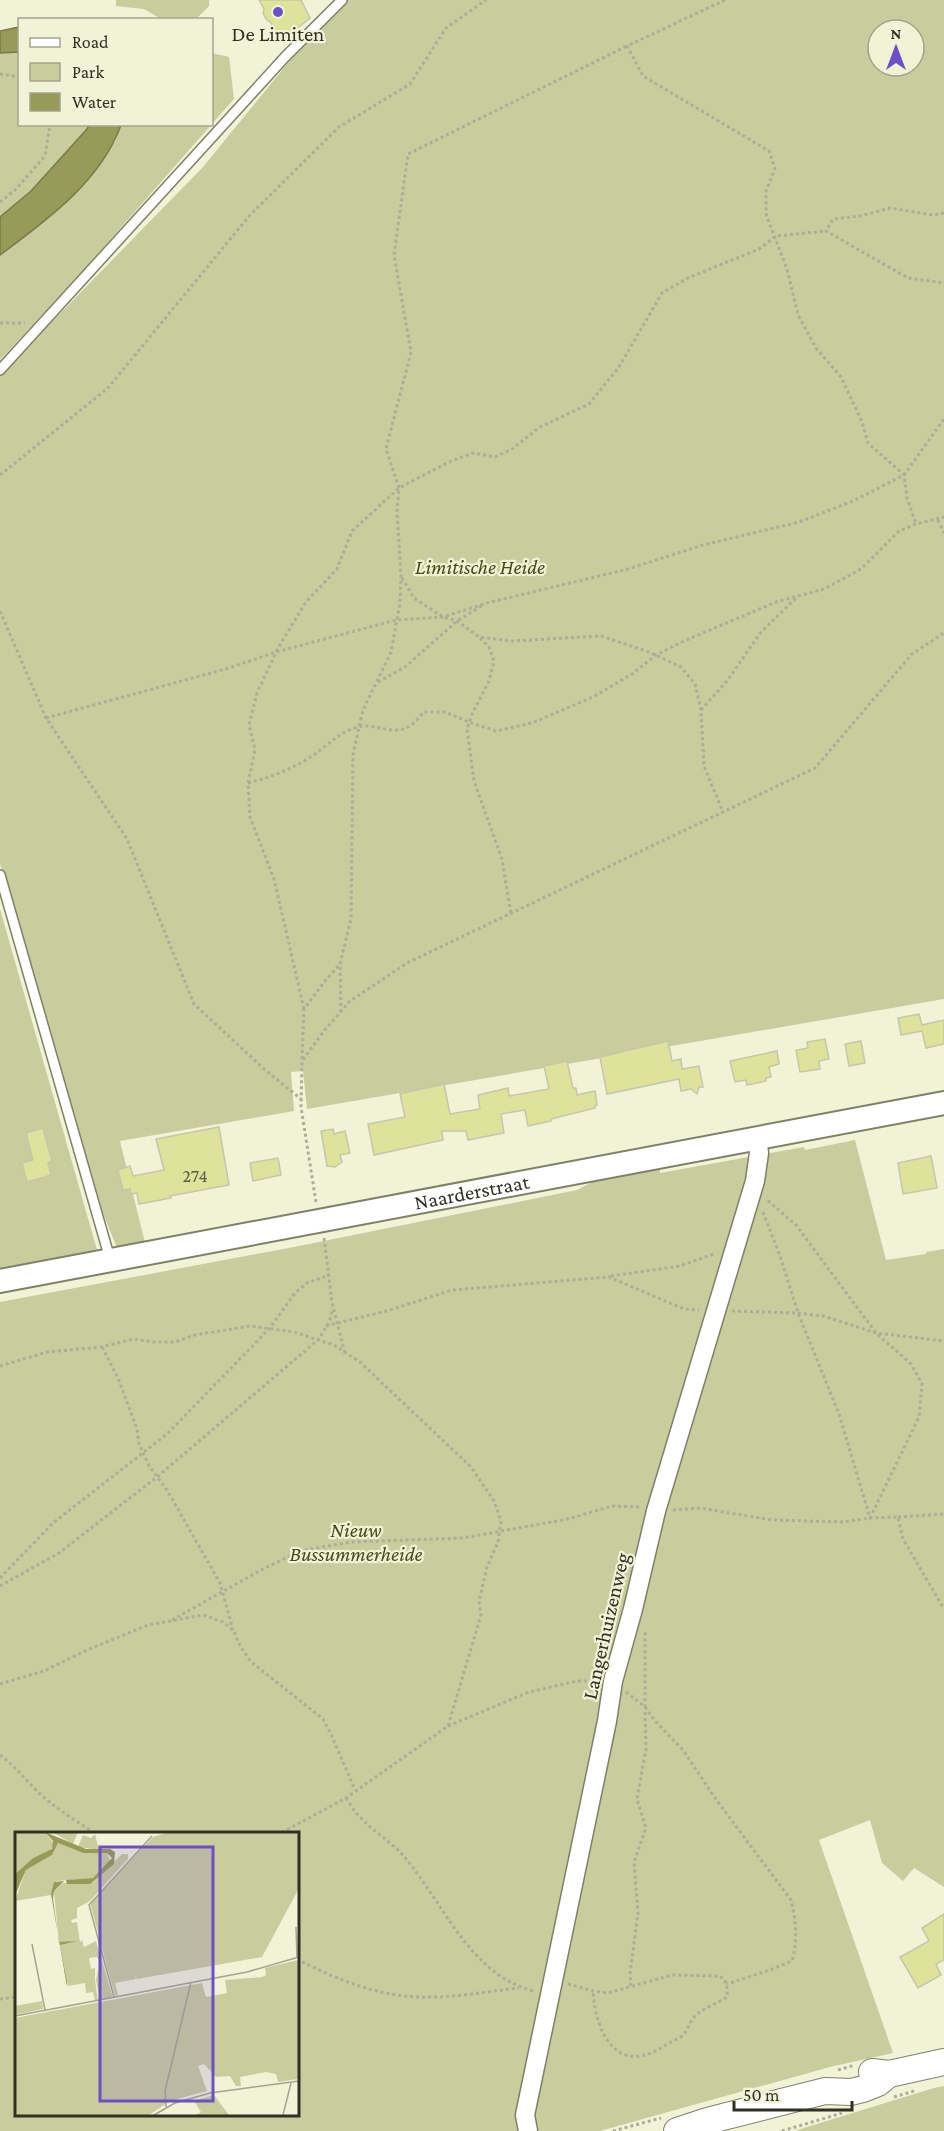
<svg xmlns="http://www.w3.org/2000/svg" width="944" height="2131" font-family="'Crimson Pro',serif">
  <rect width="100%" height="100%" fill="#f1f3d6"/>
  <g fill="#c9cc9c" fill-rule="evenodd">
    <polygon points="116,0 209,0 209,6 196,19 161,19 144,9 116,6"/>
    <path d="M346,0H944V999L307,1109L303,1071L291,1072L294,1111L120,1141L146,1247L120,1255L104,1216L0,864V375L203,167L314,31ZM878,30H914V66H878Z"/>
    <polygon points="19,52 20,124 89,125 87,129 31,191 0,217 0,53"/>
    <polygon points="212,53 229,57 234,99 81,273 0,360 0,255 23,238 115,142 121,125 212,124"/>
    <polygon points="0,909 103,1271 0,1288"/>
    <path d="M855,1140L886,1260L926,1254V1252L944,1249V1887L914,1868L903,1881L882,1863L870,1820L819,1840L893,2053L830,2067L600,2131H0V1302L294,1247L577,1190L602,1177L660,1167V1173L804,1147L805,1150ZM16,1834H297V2114H16Z"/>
    <polygon points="944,2086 944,2131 794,2131 934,2088"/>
  </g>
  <g fill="#989b57" stroke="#797b48" stroke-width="1.5">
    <polygon points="19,27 19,52 0,53 0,31"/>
    <path d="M89,125H121C101,181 47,220 0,255V217L31,191L87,129Z"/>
  </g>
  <g fill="#dee29b" stroke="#c5c7ab" stroke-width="1.5">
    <polygon points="259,0 301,0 310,18 295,30 296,32 280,41 271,23 266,19 263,13 264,9"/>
    <polygon points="919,1014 922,1025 944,1020 944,1044 926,1048 922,1031 901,1035 898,1018"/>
    <polygon points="825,1039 829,1059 819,1061 820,1069 800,1072 796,1050 808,1048 807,1042"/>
    <polygon points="668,1041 672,1061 681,1059 682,1069 699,1066 703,1087 699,1087 697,1094 691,1089 681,1091 679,1079 607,1094 600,1057"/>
    <polygon points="861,1041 865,1063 849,1066 845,1044"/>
    <polygon points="777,1051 779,1064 769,1067 771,1077 766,1078 766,1081 747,1085 746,1080 735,1082 730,1061"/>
    <polygon points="567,1061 573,1088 576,1088 577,1095 595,1091 597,1105 595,1106 595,1108 551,1119 551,1121 528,1126 525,1110 501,1114 504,1133 468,1140 466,1131 442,1131 443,1140 374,1155 368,1124 405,1117 400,1094 444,1084 450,1114 480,1109 478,1095 508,1088 509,1096 549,1089 544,1066"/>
    <polygon points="219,1127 229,1185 170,1196 171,1198 139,1204 137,1193 131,1194 130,1189 123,1190 118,1170 130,1166 133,1176 164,1170 156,1139"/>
    <polygon points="43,1128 52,1161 48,1163 51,1175 27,1182 22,1163 33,1160 26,1133"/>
    <polygon points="333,1129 334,1134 345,1131 350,1153 340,1155 342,1162 335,1167 327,1166 321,1131"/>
    <polygon points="931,1156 937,1188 903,1194 898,1163"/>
    <polygon points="278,1158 281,1175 253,1181 250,1163"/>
    <polygon points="944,1914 944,1960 936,1964 941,1975 918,1988 900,1957 929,1941 922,1928"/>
  </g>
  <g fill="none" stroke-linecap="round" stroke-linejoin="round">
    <g stroke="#7f8167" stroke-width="12">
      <g id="service">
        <polyline points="0,370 285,57 342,0"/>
        <polyline points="0,875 110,1259"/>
      </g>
    </g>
    <g stroke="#7f8167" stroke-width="21">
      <polyline id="minor" points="528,2131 525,2115 607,1721 613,1681 633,1609 656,1511 755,1181 759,1153 757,1138"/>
    </g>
    <g stroke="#7f8167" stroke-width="26">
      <g id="tertiary">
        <path id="s1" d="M0,1281L944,1103"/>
      </g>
    </g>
    <g stroke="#7f8167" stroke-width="28">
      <g id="secondary">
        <polyline points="872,2072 889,2074 944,2062"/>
        <polyline points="677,2131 707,2121 825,2091 851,2092 863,2089 878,2083 889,2074"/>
      </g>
    </g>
    <g stroke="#acae97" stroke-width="3" stroke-dasharray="3 3" stroke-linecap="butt">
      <polyline points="725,0 627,46 643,76 769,151 775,169 766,191 766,214 787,269 798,315 816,348 841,377 862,422 868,443 904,475 907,498 916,524"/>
      <polyline points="0,74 20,77"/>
      <polyline points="0,202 15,190 45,156 50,124"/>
      <polyline points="944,213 933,215 890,208 860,216 833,219 826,231 908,278 944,283"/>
      <polyline points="0,323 25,323"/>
      <polyline points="0,475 108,388 250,215 339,127 410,84 446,28 486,0"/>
      <polyline points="938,520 944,533"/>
      <polyline points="402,578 414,598 443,617 457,621 479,637 512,641 601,636 649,652 681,667 695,684 701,710 704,766 723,812"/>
      <polyline points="0,611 46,718 127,839 194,1004 264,1069 301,1099"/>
      <polyline points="480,638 489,647 494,661 489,681 472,714 467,729 474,781 502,859 511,914"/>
      <polyline points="378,682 405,667 457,621 483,605"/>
      <polyline points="701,710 727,681 761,632 797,597"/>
      <polyline points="46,718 229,668 276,652 396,620 443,617 487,603 628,569 703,545 799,522 853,501 904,475 944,419"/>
      <path d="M248,783C272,777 295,768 315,754C329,744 341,731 358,727C376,722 394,738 411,725C416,722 420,716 424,712H445L469,722L496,731L532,723L593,697L632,674L656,655L684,641L776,602L824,589L861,569L899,531L916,524L944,517"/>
      <polyline points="304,1009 274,879 250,817 248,783 255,750 249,725 257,693 278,648 306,602 337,569 352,531 399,488 451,461 473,453 495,457 512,449 540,427 589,404 619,367 662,293 688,278 759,249 776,236 826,231"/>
      <polyline points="341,1012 340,964 351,919 353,754 363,710 391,652 400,603 401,576 397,511 399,488 386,449 411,352 394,255 408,154 627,46"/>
      <polyline points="302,1059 304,1009 325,981 340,964"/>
      <polyline points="316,1202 301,1107 302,1061 324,1031 350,1001 407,963 815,768 912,654 944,633"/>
      <polyline points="763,1212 780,1256 798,1313 839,1414 870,1518 898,1517 903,1539 944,1609"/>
      <polyline points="324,1238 332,1303 345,1353"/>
      <polyline points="611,1276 680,1266 716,1253"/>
      <polyline points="732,1311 798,1313 823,1316 876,1333 944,1341"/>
      <polyline points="326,1326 390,1310 452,1290 609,1277 684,1309 699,1310"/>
      <polyline points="102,1347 118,1378 137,1429 139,1444 149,1466 167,1490 220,1583 233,1630"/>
      <polyline points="0,1366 47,1352 101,1347 134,1339 154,1342 175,1342 195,1335 250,1326 294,1332 334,1345 360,1362 471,1467 494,1501 501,1521 498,1542 487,1567 479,1601 481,1615 448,1726 346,1798 279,1834"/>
      <polyline points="673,1510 700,1508 772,1520 843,1522 870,1518 919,1417 922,1384 911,1364 876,1333 796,1225 766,1199"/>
      <polyline points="898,1517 944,1514"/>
      <polyline points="0,1578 53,1523 167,1434 269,1329 295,1293 307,1283 329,1275"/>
      <polyline points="0,1586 59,1553 157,1477 319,1339 330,1320 332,1308"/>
      <polyline points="172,1620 261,1570 300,1551 351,1542 463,1538 568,1519 612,1506 640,1507"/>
      <polyline points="0,1684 44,1671 87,1650 148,1625 203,1615 223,1622 234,1631 238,1642 250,1661 323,1719 330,1732 355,1790"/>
      <polyline points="626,1692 645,1707 645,1633 644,1630"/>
      <path d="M645,1707L655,1721L683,1750L715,1798L791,1900C796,1922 798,1939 792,1961L770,1970L727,1984"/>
      <polyline points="448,1726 529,1692 577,1681 597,1681"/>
      <path d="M0,1755C14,1765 25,1779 38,1792C55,1808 76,1821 96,1834"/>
      <path d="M346,1798C350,1804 354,1811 359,1816C372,1830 388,1840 401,1853C443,1900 467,1973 533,1991"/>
      <path d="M297,1959C337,1980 384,1999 431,1997C460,1997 490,1991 519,1988"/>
      <path d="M568,1984L593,1991L608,1993L672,1975L720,1976L727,1984V1997C718,2003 703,2008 695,2016C690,2021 688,2030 683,2035C679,2039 672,2041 667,2044C619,2078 596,2036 593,1991"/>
      <polyline points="631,1986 630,1974 638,1913 634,1862 646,1828 637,1799 646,1749 645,1709"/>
      <polyline points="0,1999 16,1997"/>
      <polyline points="838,2070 855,2065"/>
      <polyline points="894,2097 914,2091"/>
      <polyline points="613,2131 661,2118"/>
      <polyline points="782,2131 842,2113"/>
    </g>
    <use href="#service" stroke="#fff" stroke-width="9"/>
    <use href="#minor" stroke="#fff" stroke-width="18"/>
    <use href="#tertiary" stroke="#fff" stroke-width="22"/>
    <use href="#secondary" stroke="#fff" stroke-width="26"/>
  </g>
  <circle fill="#6e4fc8" stroke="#f1f3d6" stroke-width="2" cx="278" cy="12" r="6"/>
  <g text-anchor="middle" stroke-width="4.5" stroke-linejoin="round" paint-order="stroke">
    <g font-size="18" fill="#5c5c42">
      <text x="195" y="1182">274</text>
    </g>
    <g font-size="21" fill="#303025" stroke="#f1f3d6">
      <text x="278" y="41">De Limiten</text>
    </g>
    <g font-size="21" font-style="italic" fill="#494a16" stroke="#f1f3d6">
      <text x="480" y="574">Limitische Heide</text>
      <text x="356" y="1537">Nieuw<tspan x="356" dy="24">Bussummerheide</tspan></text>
    </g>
    <g font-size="21" fill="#303025" stroke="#f1f3d6">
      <text dy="7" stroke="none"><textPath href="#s1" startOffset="480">Naarderstraat</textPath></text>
      <text transform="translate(606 1626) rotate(-77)" y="7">Langerhuizenweg</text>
    </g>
  </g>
  <g transform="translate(15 1832)">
    <rect width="284" height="284" fill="#f1f3d6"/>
    <path d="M4,0H30L39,12L35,19L18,26L0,42V4ZM37,0H63L58,12ZM154,0H283V58L247,125L122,147L120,143L121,147L100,151L103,163L100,164L75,71L138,5ZM80,2L84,18L63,15L68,3L76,6ZM43,11L68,21H92L96,30L78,46L41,49L36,63L0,69L11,38L37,23ZM107,22H113V27L75,69L62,76V86L56,88L57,91L62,90L65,110L67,108L69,115L81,109L98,166L85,168L81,148L85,130L82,125L74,126L76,137L80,136V148L83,169H80L78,160L71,161L70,151L53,154L45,113L63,109L44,111L39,59L48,51L78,50ZM283,128V247L263,250L261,242L251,240L225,245L226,254H221L215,244L201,245L189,232L183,234L192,259L155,269L134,283H0V186L187,151L191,165L212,161L210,148L247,145L251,143L250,136ZM27,169L28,177L0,183V174ZM199,263L214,283H181L186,280L179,269Z" fill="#c9cc9c"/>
    <path d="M30,0L71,17H95L100,20L99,32L75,52H52L51,48L78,46L97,26L92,21H68L43,11L37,23L11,38L0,63V42L18,26L37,17L38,9ZM49,49L39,59L38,67L44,110L63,109L45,113L52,149V155L36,62L39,50Z" fill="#989b57"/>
    <path fill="none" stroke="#a4a58f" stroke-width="1.5" d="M281,95L282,126M17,112L30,178M99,165L74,73L137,4M0,184L232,140L284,125M151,275L150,259L176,150M139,283L160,271L195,261L284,249M268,283L276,251"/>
    <path fill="#6e4fc8" fill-opacity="0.15" stroke="#6e4fc8" stroke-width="3" d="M85,15H198V269H85Z"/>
    <rect width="284" height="284" fill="none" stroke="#303025" stroke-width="3"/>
  </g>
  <rect x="18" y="18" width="195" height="108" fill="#f1f3d6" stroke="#a4a58f" stroke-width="1.5"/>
  <rect x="30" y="38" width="30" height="9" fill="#ffffff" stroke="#a4a58f" stroke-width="1.5"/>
  <text x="72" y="48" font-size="18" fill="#303025">Road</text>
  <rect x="30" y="63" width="30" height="18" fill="#c9cc9c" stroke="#a4a58f" stroke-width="1.5"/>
  <text x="72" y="78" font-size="18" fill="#303025">Park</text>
  <rect x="30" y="93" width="30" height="18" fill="#989b57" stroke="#a4a58f" stroke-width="1.5"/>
  <text x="72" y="108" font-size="18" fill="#303025">Water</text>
  <g transform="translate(896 48)"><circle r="28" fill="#f1f3d6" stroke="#a4a58f" stroke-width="1.5"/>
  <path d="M0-4.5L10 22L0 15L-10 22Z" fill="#6e4fc8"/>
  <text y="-9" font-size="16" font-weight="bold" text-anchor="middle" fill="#303025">N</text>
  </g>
  <path d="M734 2101v9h118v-9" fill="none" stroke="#303025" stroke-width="3"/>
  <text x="743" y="2101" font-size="18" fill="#303025" stroke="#f1f3d6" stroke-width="4.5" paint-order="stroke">50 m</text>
</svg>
